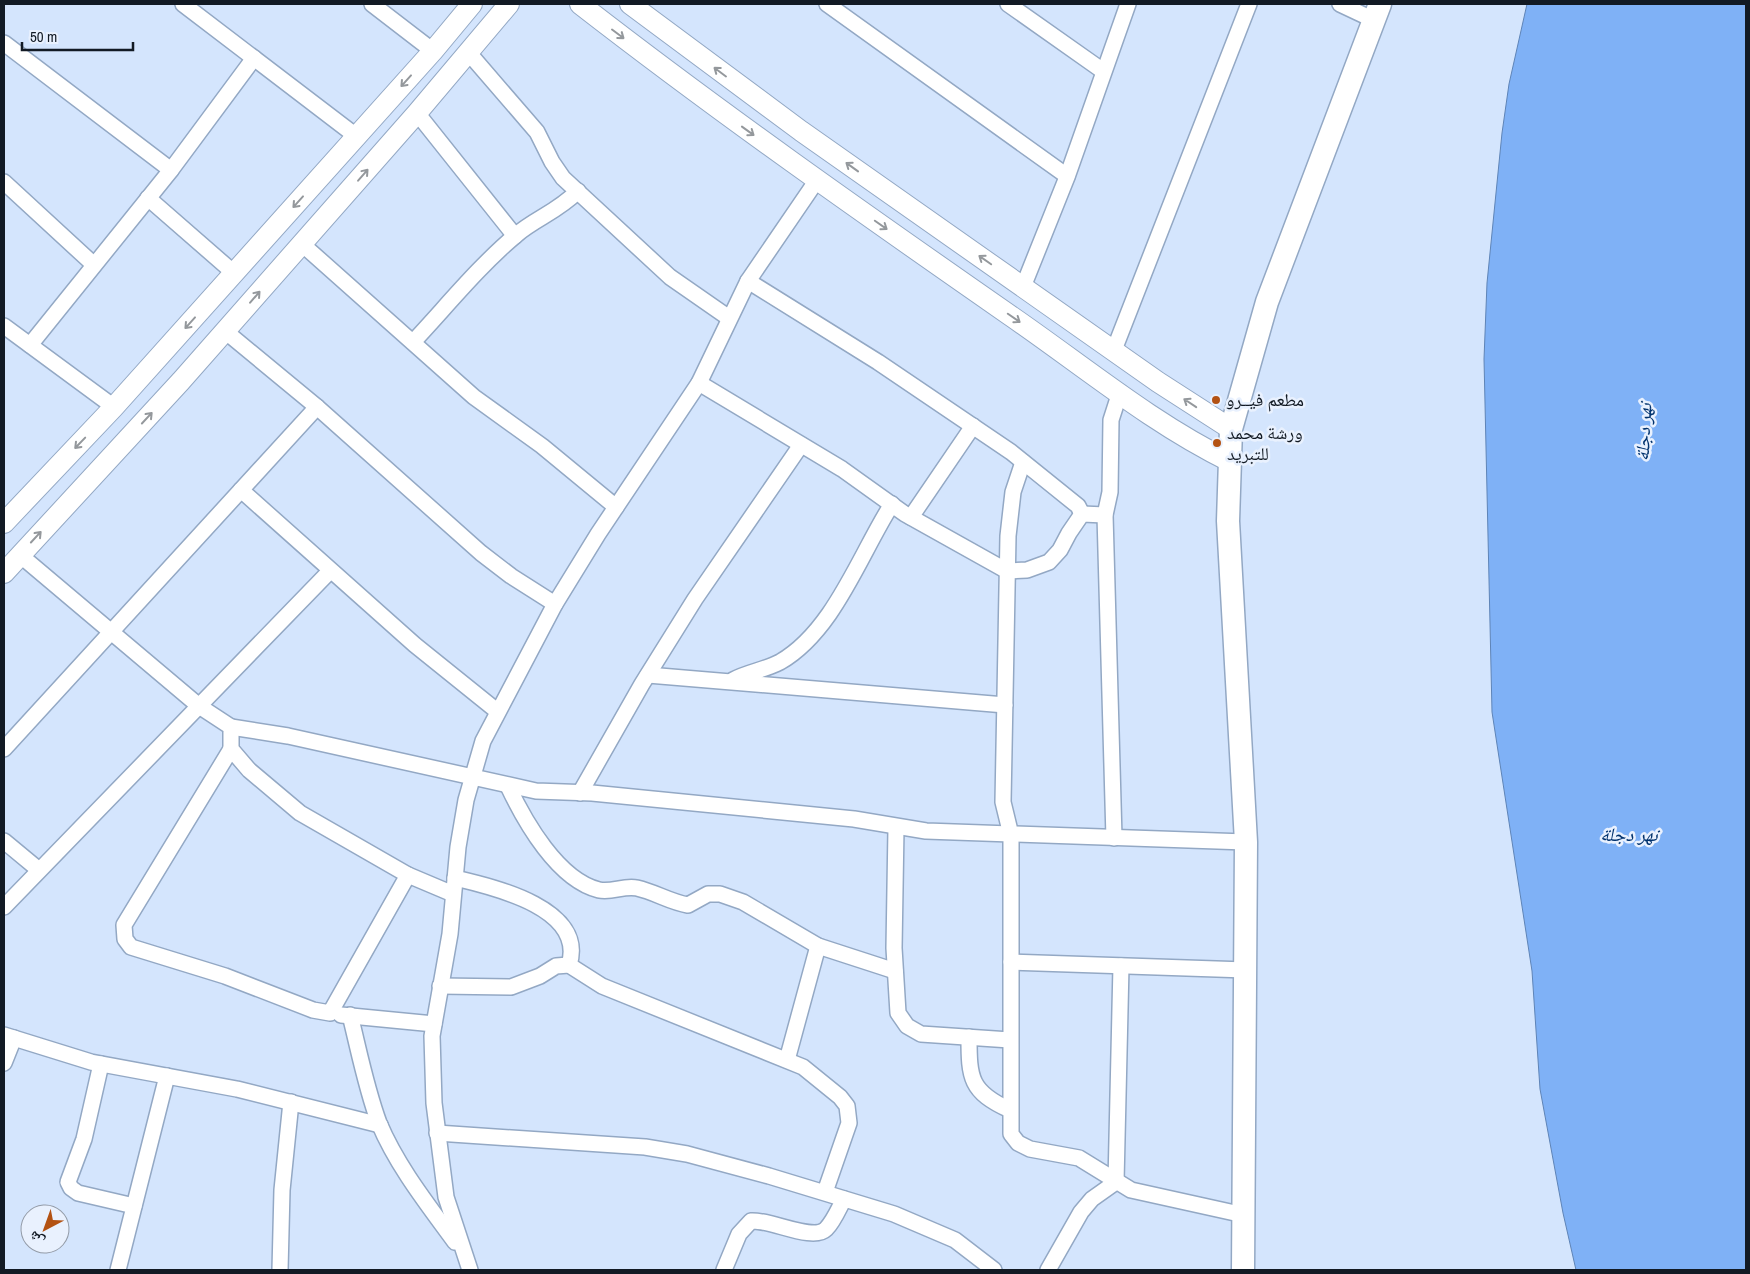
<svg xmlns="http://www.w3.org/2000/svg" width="1750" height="1274" font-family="'Archivo Narrow','Noto Naskh Arabic',sans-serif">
  <rect width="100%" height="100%" fill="#d4e5fd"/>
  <polygon fill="#7fb1f6" stroke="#5e84b7" points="1527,4 1746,4 1746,1270 1576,1270 1563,1213 1540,1089 1532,971 1492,712 1484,359 1487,283 1502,133 1509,84"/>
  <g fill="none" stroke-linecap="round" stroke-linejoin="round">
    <g stroke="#93a8c4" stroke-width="18">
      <g id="minor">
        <polyline points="183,4 356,136"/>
        <polyline points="372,4 433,51"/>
        <polyline points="827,4 1067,176"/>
        <polyline points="1008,4 1103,71"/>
        <polyline points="1340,4 1374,20"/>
        <polyline points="4,43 171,170"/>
        <polyline points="468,52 537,132 552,162 563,178 670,277 729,318"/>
        <polyline points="417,113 515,236"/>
        <polyline points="4,182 93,264"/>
        <polyline points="148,198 234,273"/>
        <polyline points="302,244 474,397 542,446 616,507"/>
        <polyline points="748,281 878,362 1011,452 1078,506 1082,514"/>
        <polyline points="1023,287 1067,177 1128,4"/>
        <polyline points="4,326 114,407"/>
        <polyline points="225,331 317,407 481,553 511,576 555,604"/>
        <path d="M413,342C446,307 478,267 516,235C536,218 557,212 578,191"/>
        <polyline points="30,345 171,170 254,58"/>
        <polyline points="1114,350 1249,4"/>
        <polyline points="699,383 842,469 905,514 1007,571 1027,570 1049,562 1060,550 1069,533 1082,514 1105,515"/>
        <polyline points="1023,462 1013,492 1008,536 1003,802 1011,835 1011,1134 1018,1143 1030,1149 1079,1158 1131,1190 1244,1215"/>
        <polyline points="241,490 415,645 497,711"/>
        <polyline points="911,517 973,426"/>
        <polyline points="20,555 199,706 231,727 231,749 249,770 300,813 408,875 453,894"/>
        <polyline points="648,675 1005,705"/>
        <path d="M733,680C748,672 765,670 780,662C834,631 860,554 892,504"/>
        <polyline points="231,727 288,736 536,791 592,793 854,819 926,831 1246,842"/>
        <polyline points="4,749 317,407"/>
        <polyline points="231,749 124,925 125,939 131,947 225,976 313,1010 330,1013 408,875"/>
        <path d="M508,786C525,822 558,880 599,890C612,893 624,885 637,888C655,892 670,902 688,905L708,894H720L743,902L818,946L895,971"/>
        <polyline points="580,793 642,684 695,599 801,445"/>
        <polyline points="896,828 894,948 898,1013 907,1026 921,1034 1010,1040"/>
        <polyline points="1114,838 1105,515 1110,492 1111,420 1120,392"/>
        <polyline points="4,841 39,870"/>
        <path d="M455,878C493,887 587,908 569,965"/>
        <polyline points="4,907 330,571"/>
        <polyline points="1011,962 1246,970"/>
        <polyline points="440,986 511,987 540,976 556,966 569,965 602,986 803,1067 840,1097 847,1106 849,1123 825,1192"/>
        <polyline points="341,1015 434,1024"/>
        <path d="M350,1015C359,1051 366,1088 379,1123C397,1166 428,1205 455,1242"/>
        <polyline points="4,1035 91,1062 237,1089 380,1125"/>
        <path d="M969,1037C969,1078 970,1092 1010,1110"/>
        <polyline points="787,1060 818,946"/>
        <polyline points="4,1063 14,1038"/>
        <polyline points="101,1064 84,1139 68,1182 71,1188 78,1193 134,1206"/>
        <polyline points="437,1133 645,1147 687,1154 769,1176 894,1214 955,1240 994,1270"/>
        <polyline points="118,1270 167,1076"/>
        <polyline points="280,1270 282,1190 291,1102"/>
        <polyline points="470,1270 446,1197 434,1103 432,1036 450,934 458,847 466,800 483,741 555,604 598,534 699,383 748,281 817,180"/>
        <path d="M724,1270L739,1234L751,1221C770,1219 813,1242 826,1229C834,1221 839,1208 844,1199"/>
        <polyline points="1048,1270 1081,1212 1092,1199 1116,1182 1121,966"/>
      </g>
    </g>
    <g stroke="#93a8c4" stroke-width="22">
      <g id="tertiary">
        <path d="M580,4C719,112 863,213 1008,314C1081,364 1151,423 1231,462"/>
        <polyline points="630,4 801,131 1158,382 1231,429"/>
        <polyline points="4,523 114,407 433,51 472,4"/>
        <polyline points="4,573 181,381 417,113 509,4"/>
      </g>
    </g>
    <g stroke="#93a8c4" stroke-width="25">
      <polyline id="secondary" points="1243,1270 1246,842 1228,521 1231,429 1267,302 1380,4"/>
    </g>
    <use href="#minor" stroke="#fff" stroke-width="15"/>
    <use href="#tertiary" stroke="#fff" stroke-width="20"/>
    <use href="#secondary" stroke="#fff" stroke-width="22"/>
  </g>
  <defs><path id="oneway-shaft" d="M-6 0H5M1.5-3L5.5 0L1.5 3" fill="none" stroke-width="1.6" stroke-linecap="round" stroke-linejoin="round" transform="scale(1.25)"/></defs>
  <g stroke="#94989c">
    <use href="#oneway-shaft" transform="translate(618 34) rotate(37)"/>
    <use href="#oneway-shaft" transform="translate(720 72) rotate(-143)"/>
    <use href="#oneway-shaft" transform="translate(406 81) rotate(132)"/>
    <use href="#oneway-shaft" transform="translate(748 131) rotate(36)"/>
    <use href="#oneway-shaft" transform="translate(852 167) rotate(-144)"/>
    <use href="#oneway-shaft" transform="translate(363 175) rotate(-49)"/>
    <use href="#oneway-shaft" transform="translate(298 202) rotate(132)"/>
    <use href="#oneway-shaft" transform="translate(881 225) rotate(35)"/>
    <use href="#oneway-shaft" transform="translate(985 260) rotate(-145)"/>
    <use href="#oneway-shaft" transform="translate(255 297) rotate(-49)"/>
    <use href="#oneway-shaft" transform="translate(1014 318) rotate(35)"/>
    <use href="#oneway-shaft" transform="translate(190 323) rotate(132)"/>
    <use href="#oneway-shaft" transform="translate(1190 403) rotate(-146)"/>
    <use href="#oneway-shaft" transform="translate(147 418) rotate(-47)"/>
    <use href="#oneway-shaft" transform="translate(80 443) rotate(134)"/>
    <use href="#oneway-shaft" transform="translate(36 537) rotate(-47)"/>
  </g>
  <g fill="#b35213" stroke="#e9f1fe" stroke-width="2">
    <circle cx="1216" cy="400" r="5"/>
    <circle cx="1217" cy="443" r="5"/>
  </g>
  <g text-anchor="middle" stroke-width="5" stroke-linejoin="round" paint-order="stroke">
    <g font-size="18" fill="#121a24" stroke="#e9f1fe" text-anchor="start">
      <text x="1226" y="406">مطعم فيــرو</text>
      <text x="1227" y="439">ورشة محمد<tspan x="1227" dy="21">للتبريد</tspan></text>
    </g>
    <g font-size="19" font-style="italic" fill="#01326e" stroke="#e9f1fe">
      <text transform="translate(1643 432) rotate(-87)" y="7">نهر دجلة</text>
      <text x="1629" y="841">نهر دجلة</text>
    </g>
  </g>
  <rect width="1750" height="1274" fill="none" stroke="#121a24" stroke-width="10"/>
  <g transform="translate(45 1229) rotate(221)"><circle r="24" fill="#e9f1fe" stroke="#939ba7"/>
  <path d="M0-4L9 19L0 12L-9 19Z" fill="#b35213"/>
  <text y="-8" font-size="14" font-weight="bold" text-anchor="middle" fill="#121a24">ش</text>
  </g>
  <path d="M22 42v8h111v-8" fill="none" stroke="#121a24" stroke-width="2.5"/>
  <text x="30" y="42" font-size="15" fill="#121a24" stroke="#e9f1fe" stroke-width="4" paint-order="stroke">50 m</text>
</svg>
